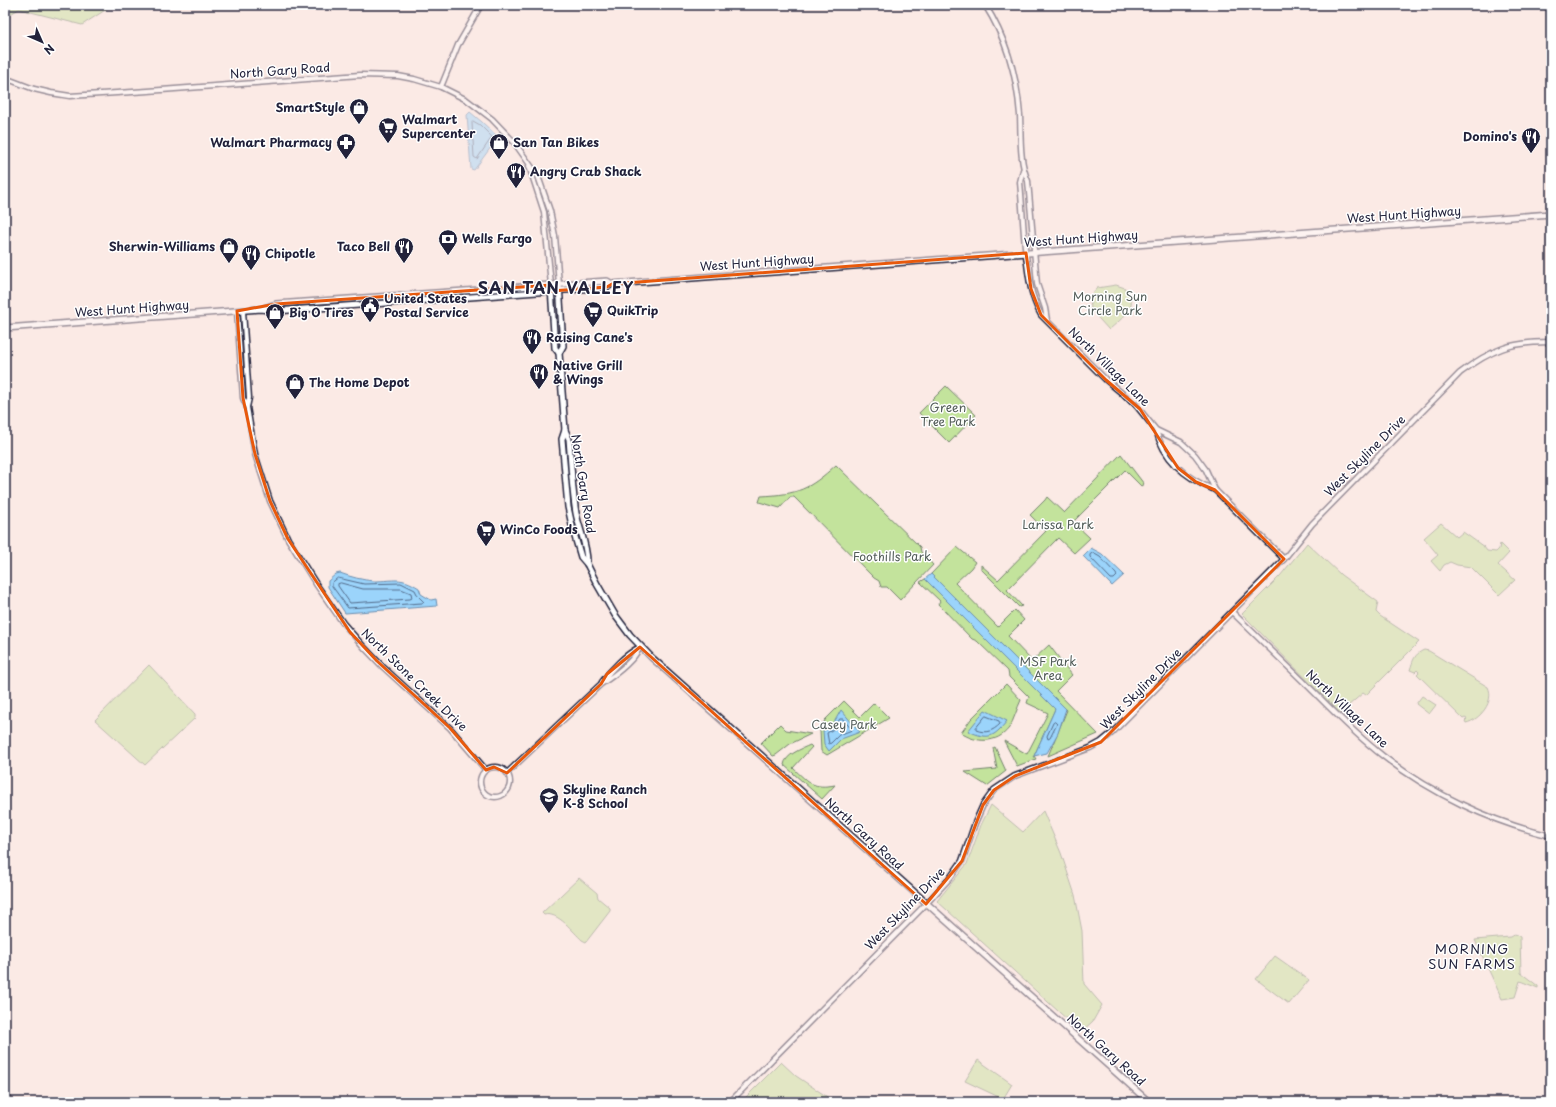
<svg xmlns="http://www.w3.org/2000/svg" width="1556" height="1107" font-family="'Playpen Sans',sans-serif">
  <rect width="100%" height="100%" fill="#fbeae5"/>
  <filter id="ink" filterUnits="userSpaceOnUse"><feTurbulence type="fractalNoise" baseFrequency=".025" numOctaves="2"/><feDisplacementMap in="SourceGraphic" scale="8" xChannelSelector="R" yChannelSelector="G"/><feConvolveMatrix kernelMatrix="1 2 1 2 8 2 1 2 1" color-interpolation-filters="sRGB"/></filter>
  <g filter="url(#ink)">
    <g fill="#c3e39c" stroke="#72826c">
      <polygon points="5,5 113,5 82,25 19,9 5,17"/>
      <path d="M1116,285L1125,288C1127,292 1130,296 1131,300C1134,311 1116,323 1109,330L1091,310L1090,296L1097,288Z"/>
      <polygon points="946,386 976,415 949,443 919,413"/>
      <polygon points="1121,454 1144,484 1141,486 1125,470 1073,522 1090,538 1074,553 1058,538 1007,590 1022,606 1019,607 981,569 981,565 998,580 1046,531 1030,515 1045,500 1047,497 1064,513"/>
      <path d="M836,465L920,547L921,552L933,565L900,600L887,587H881L879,581L874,578L794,497H790L780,508L759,502L761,496C799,494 808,490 836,465Z"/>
      <polygon points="1441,523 1457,537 1463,532 1484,547 1487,551 1496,552 1499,549 1500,544 1509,553 1498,565 1515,580 1499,595 1471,567 1457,565 1450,562 1444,565 1440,571 1431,561 1438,555 1424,538"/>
      <polygon points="1307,543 1341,575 1378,602 1376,612 1380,616 1419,642 1366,695 1363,693 1340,713 1242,614 1280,576"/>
      <polygon points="957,547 975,562 971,568 955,583 998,627 1015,610 1024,620 1008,636 1032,661 1049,645 1072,675 1056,691 1098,734 1048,756 1067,710 931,574"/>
      <polygon points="925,579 1055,709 1034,756 1036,759 1017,766 1004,741 1027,754 1048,713 1027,703 1029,697 1009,677 1008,671 977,641 972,639 938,604 940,601 920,582"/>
      <path d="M1424,650L1429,651L1488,687C1495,701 1480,720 1466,723L1465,721L1467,719L1465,718L1463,719L1417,674L1419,672L1417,670L1415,672L1410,670C1413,661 1414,654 1424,650Z"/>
      <polygon points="149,665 195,714 195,718 145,765 95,720"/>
      <path d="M1006,684L1021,700C1017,708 1014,720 1009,728C997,744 976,743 961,733L971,719Z"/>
      <polygon points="1422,696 1436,705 1429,714 1416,704"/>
      <polygon points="844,701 860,717 874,703 889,718 827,755 821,751 820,731 825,720"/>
      <polygon points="780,724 786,730 811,734 790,744 776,755 773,756 761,743"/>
      <path d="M810,745L812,747L793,768C809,783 813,789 835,785L822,799L784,765C785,755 801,749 810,745Z"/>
      <polygon points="995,747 1006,771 987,786 965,772 997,769 993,748"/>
      <polygon points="991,805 1023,832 1043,811 1061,853 1075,895 1082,931 1084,984 1102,1005 1093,1021 1081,1032 937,901 967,864 981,825"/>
      <path d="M579,878L597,893L598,898L610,908V911L586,942L582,940C573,932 558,911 544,915L542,913Z"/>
      <polygon points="1515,934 1520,937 1521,973 1538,986 1538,988 1520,981 1515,997 1502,999 1475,940 1510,937"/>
      <polygon points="1275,956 1309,980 1289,1004 1256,979"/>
      <polygon points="978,1060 1012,1084 1003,1099 965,1081"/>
      <polygon points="781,1062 796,1076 835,1102 741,1102"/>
    </g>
    <g fill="#9bd4fb" stroke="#6b8dae">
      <polygon points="470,112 482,122 497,136 497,139 474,170 471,169 467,115"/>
      <polygon points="1091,548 1102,554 1124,575 1112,586 1083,556"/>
      <path d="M340,573C351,577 362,580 374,581C395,581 400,576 419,588L421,594L431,600L436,599L437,606L345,613L328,587V581L336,574Z"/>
      <polygon points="931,574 1066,709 1058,733 1047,753 1034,756 1055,709 925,579"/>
      <polygon points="841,710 860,732 841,739 829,751 824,744 823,731 832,726"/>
      <path d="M985,710L1007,721C993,738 989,740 968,731Z"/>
    </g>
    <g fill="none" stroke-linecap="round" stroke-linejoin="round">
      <g stroke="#526988" stroke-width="1">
        <polygon points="473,121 480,125 492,137 477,159 474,157 472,123"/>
        <polygon points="1093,553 1100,557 1116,574 1117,576 1114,579 1111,579 1090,557 1090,555"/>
        <polygon points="338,578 364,584 401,583 415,590 418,596 424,602 422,603 348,608 332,586 332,583"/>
        <polygon points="341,583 363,589 401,589 411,593 412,598 410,599 350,603 338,586 338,584"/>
        <path d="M986,716L999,721L1000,724C993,731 986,734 976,730V728Z"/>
        <polygon points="840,719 843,719 852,730 839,735 831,743 829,744 827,733 835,728"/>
        <polygon points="1055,722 1057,724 1050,738 1048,739 1047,736 1053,723"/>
      </g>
      <g stroke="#22223b" stroke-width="7">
        <g id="minor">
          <path d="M985,5C1006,38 1017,75 1020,115C1021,136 1019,161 1028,181L1037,284L1045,308L1047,320"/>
          <polyline points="5,78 34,89 51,93 70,96 148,91 360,75 398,76 414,79 441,87 467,100 492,119 514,142 538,176 550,211 555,236 559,284"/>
          <polyline points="441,87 458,45 481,5"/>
          <polyline points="529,166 544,212 551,285"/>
          <path d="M1023,170L1020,182C1022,203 1023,225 1025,247C1028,270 1029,294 1041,315L1106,380L1135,404L1156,430L1181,442L1195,455L1206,470L1215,490L1284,559"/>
          <polyline points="237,311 243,398 247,407 255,454 270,501 288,539 316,584 343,623 363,646 383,667 450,728 486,770"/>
          <polyline points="243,311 249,398 247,407"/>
          <path d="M1156,430C1164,461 1187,479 1215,490"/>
          <path d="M1232,612C1258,637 1284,663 1310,688C1334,712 1357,736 1383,756C1432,794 1491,822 1551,836"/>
          <path d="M602,682C611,669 626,654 640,647"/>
          <circle cx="495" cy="782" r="15"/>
          <path d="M507,773L601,684C615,675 633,662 640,647"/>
          <path d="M730,1102L926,904L950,878L962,861L975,823L983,805L994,790L1015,776L1090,748L1101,742L1112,733L1284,559L1312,524L1460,373C1492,349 1511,342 1551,342"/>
        </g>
      </g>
      <g stroke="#22223b" stroke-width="8">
        <g id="major">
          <polyline points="559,284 563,346 559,353 565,430 562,439 568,507 573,530 581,557 587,564 597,584 615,615 630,635 651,657 1149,1102"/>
          <polyline points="551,288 555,348 559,353"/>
          <polyline points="264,308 276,304 607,281 612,284"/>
          <polyline points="5,328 261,309 276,311 607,287 612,284 1551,214"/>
          <path d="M565,430L569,439C571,463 572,489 576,513C579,529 588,547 587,564"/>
        </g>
      </g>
      <use href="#minor" stroke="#fff" stroke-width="4"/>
      <use href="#major" stroke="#fff" stroke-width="5"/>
    </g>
  </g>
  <path d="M0 0H1556V1107H0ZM1026,253L1031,289L1041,315L1106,380L1140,409L1178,468L1196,482L1215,490L1284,559L1101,742L1015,776L994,790L983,805L962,861L926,904L640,647L607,674L601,684L507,773L494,767L486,770L450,728L377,661L350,632L288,539L270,501L255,454L243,398L237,311L276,304L551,285V291L607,287L612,284Z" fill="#fbeae5" fill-opacity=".55" fill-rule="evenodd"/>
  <path fill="none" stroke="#e8590c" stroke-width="3" stroke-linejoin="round" d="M1026,253L1031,289L1041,315L1106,380L1140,409L1178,468L1196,482L1215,490L1284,559L1101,742L1015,776L994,790L983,805L962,861L926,904L640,647L607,674L601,684L507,773L494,767L486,770L450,728L377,661L350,632L288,539L270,501L255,454L243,398L237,311L276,304L551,285V291L607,287L612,284Z"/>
  <defs>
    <g id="shop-pin" transform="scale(1)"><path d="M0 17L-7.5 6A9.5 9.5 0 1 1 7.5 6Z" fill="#22223b" stroke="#fff"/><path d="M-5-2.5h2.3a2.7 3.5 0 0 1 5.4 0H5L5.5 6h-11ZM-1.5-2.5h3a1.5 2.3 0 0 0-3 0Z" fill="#fff"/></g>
    <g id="supermarket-pin" transform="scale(1)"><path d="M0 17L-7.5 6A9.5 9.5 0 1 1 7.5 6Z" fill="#22223b" stroke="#fff"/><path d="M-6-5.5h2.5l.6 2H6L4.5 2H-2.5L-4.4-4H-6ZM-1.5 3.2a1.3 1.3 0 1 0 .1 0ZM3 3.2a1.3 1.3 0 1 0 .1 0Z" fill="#fff"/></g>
    <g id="restaurant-pin" transform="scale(1)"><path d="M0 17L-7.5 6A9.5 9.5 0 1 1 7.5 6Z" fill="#22223b" stroke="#fff"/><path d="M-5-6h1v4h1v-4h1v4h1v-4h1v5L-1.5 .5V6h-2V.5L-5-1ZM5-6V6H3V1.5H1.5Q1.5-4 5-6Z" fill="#fff"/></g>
    <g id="pharmacy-pin" transform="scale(1)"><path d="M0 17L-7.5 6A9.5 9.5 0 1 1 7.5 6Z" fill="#22223b" stroke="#fff"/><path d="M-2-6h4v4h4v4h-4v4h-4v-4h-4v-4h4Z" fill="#fff"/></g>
    <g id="bank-pin" transform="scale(1)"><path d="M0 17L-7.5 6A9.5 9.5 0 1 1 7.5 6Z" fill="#22223b" stroke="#fff"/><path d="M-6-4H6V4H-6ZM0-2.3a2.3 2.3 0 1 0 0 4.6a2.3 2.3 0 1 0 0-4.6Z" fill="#fff"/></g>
    <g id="civic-pin" transform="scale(1)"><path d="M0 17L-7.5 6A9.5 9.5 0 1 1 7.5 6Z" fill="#22223b" stroke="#fff"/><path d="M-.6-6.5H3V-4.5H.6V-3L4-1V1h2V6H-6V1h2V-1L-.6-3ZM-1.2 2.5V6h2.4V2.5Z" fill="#fff"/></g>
    <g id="school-pin" transform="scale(1)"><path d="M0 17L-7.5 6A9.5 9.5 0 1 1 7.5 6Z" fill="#22223b" stroke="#fff"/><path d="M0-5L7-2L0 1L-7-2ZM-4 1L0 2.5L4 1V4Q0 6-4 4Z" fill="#fff"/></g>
  </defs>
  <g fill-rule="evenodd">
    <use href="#shop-pin" x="359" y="108"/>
    <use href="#supermarket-pin" x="388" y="127"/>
    <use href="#restaurant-pin" x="1531" y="137"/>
    <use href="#pharmacy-pin" x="346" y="143"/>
    <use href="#shop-pin" x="499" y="143"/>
    <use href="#restaurant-pin" x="516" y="172"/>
    <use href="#bank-pin" x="448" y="239"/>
    <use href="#shop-pin" x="229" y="247"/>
    <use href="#restaurant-pin" x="404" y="247"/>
    <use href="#restaurant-pin" x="251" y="254"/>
    <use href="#civic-pin" x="370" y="306"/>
    <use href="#supermarket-pin" x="593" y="311"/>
    <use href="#shop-pin" x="275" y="313"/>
    <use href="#restaurant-pin" x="532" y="338"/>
    <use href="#restaurant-pin" x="539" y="373"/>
    <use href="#shop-pin" x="295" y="383"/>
    <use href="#supermarket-pin" x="486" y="530"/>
    <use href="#school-pin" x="549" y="797"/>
  </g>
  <g text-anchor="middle" stroke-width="3" stroke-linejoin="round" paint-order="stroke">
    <g font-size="12" fill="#22223b" stroke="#fff">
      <text transform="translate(280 71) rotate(-4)" y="4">North Gary Road</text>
      <text transform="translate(1404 215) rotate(-4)" y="4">West Hunt Highway</text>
      <text transform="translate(1081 239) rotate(-4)" y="4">West Hunt Highway</text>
      <text transform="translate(757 263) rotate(-4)" y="4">West Hunt Highway</text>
      <text transform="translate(132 309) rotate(-4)" y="4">West Hunt Highway</text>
      <text transform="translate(1109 367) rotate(44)" y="4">North Village Lane</text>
      <text transform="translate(1365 456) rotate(-45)" y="4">West Skyline Drive</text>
      <text transform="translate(583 484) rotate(81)" y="4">North Gary Road</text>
      <text transform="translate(414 680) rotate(44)" y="4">North Stone Creek Drive</text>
      <text transform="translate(1141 689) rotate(-45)" y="4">West Skyline Drive</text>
      <text transform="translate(1347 709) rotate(43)" y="4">North Village Lane</text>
      <text transform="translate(864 834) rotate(42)" y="4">North Gary Road</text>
      <text transform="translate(905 909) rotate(-46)" y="4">West Skyline Drive</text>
      <text transform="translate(1106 1050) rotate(42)" y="4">North Gary Road</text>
    </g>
    <g font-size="12" font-weight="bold" fill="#22223b" stroke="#fff" text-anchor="start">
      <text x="345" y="112" text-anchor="end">SmartStyle</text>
      <text x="402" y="124">Walmart<tspan x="402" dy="14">Supercenter</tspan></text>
      <text x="1517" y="141" text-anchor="end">Domino's</text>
      <text x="332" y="147" text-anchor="end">Walmart Pharmacy</text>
      <text x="513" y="147">San Tan Bikes</text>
      <text x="530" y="176">Angry Crab Shack</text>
      <text x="462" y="243">Wells Fargo</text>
      <text x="215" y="251" text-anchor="end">Sherwin-Williams</text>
      <text x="390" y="251" text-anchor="end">Taco Bell</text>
      <text x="265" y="258">Chipotle</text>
      <text x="384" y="303">United States<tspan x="384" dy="14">Postal Service</tspan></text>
      <text x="607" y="315">QuikTrip</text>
      <text x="289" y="317">Big O Tires</text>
      <text x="546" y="342">Raising Cane's</text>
      <text x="553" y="370">Native Grill<tspan x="553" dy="14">&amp; Wings</tspan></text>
      <text x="309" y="387">The Home Depot</text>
      <text x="500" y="534">WinCo Foods</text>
      <text x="563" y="794">Skyline Ranch<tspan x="563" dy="14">K-8 School</tspan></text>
    </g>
    <g font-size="12" fill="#525c58" stroke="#fff">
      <text x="1110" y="301">Morning Sun<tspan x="1110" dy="14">Circle Park</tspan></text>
      <text x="948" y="412">Green<tspan x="948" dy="14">Tree Park</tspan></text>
      <text x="1058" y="529">Larissa Park</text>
      <text x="892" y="561">Foothills Park</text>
      <text x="1048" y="666">MSF Park<tspan x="1048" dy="14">Area</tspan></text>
      <text x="844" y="729">Casey Park</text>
    </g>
    <g font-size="13" letter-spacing="1" fill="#22223b" stroke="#fff">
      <text x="1472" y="954">MORNING<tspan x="1472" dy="15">SUN FARMS</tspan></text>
    </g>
    <g font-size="16" font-weight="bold" letter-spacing="1" fill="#22223b" stroke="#fff">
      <text x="556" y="294">SAN TAN VALLEY</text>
    </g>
  </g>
  <rect width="1556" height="1107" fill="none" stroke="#fff" stroke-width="20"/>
  <rect x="10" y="10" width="1536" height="1087" fill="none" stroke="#22223b" stroke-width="1.5" filter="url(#ink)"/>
  <g transform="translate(42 42) rotate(135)" stroke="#ffffff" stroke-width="3" paint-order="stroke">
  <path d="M0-3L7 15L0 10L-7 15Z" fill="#22223b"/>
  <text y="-6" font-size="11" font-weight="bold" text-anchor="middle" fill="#22223b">N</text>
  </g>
</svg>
